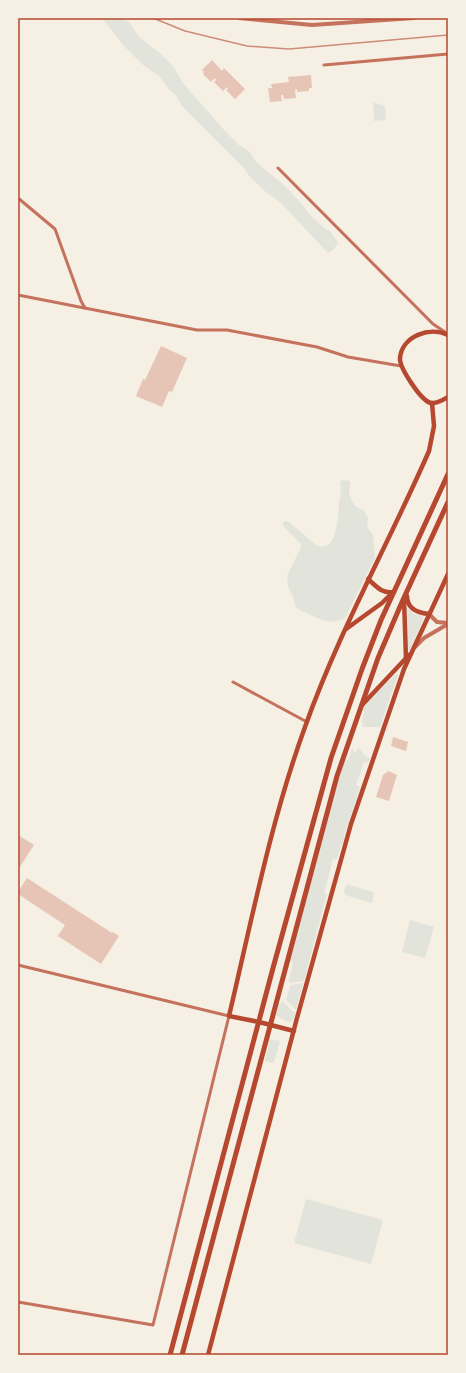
<svg xmlns="http://www.w3.org/2000/svg" width="466" height="1373" font-family="'Sofia Sans Condensed',sans-serif">
  <rect width="100%" height="100%" fill="#f6efe4"/>
  <g fill="#e2e4dc">
    <polygon points="102,18 123,18 130,23 139,37 161,54 173,66 183,83 224,130 240,146 250,152 256,162 284,185 302,204 308,213 323,227 331,232 338,243 333,250 328,253 280,202 267,193 250,177 244,168 182,106 175,94 170,91 159,76 143,65 124,46"/>
    <polygon points="373,102 385,106 386,120 374,121"/>
    <path d="M343,480L350,481L349,495L355,506L364,511L368,518L367,527L373,535L375,558L345,618C329,628 312,615 296,608L293,597L288,587L287,576L301,547V544L283,526V523L284,521L289,522L316,545C337,555 338,517 339,504C340,496 342,490 340,482Z"/>
    <polygon points="406,607 414,614 424,617 410,650 408,650"/>
    <polygon points="396,674 398,675 380,727 362,727 363,723 361,722 365,712 362,710 364,706"/>
    <path d="M353,747V750L355,753L358,748C363,751 363,756 370,758L368,763L364,762L356,785L360,787L337,859H333L324,894H327L304,981L290,983L289,980L293,962L290,961L338,782L345,759L348,760Z"/>
    <polygon points="347,884 373,892 374,895 372,903 345,895 344,891"/>
    <polygon points="410,920 434,927 425,958 402,952"/>
    <polygon points="303,983 296,1010 286,1000 290,986 291,985"/>
    <polygon points="282,1000 292,1011 296,1012 293,1020 289,1022 282,1019 276,1015 278,1004 281,1004"/>
    <polygon points="270,1039 280,1041 274,1063 265,1061"/>
    <polygon points="306,1199 383,1220 371,1264 294,1243"/>
  </g>
  <g fill="#e6c5b7">
    <polygon points="212,60 222,71 224,68 245,89 235,99 226,90 228,89 227,87 223,91 214,82 216,80 215,78 211,82 203,74 204,72 202,70"/>
    <polygon points="311,75 312,88 309,88 309,91 297,92 297,89 295,89 296,98 284,99 283,95 281,95 282,101 270,102 268,88 272,88 271,84 289,82 288,77"/>
    <polygon points="161,346 187,358 172,392 169,391 162,407 136,396 143,379 145,380"/>
    <polygon points="393,737 408,742 406,751 391,746"/>
    <polygon points="389,771 397,775 389,801 376,797 383,775 387,772"/>
    <polygon points="18,835 34,845 18,870"/>
    <polygon points="27,878 112,933 113,932 119,936 101,964 58,936 65,925 18,894 18,892"/>
  </g>
  <g fill="none" stroke-linecap="round" stroke-linejoin="round">
    <g stroke="#c5725c" stroke-width="3">
      <polyline points="324,65 448,54"/>
      <polyline points="278,168 433,324 445,332"/>
      <polyline points="18,198 55,229 81,301 85,308"/>
      <polyline points="18,295 197,330 227,330 317,347 348,357 401,366"/>
      <polyline points="233,682 307,722"/>
      <polyline points="18,965 229,1016 153,1325 18,1302"/>
    </g>
    <g stroke="#c5725c" stroke-width="4">
      <polyline points="239,18 312,25 414,18"/>
      <polyline points="429,614 437,622 448,623"/>
      <polyline points="415,647 424,638 448,624"/>
    </g>
    <g stroke="#b5482f" stroke-width="4.5">
      <path d="M448,335C430,326 402,336 400,358C399,367 421,401 431,403C437,404 443,400 448,397"/>
      <path d="M368,579C377,587 382,594 394,592"/>
      <path d="M407,596C407,609 418,613 429,614"/>
      <polyline points="404,599 406,659"/>
      <polyline points="346,629 382,603 392,593"/>
      <polyline points="362,705 409,655"/>
      <path d="M294,1031L259,1022L229,1016C252,919 271,820 305,727C339,631 389,543 429,451L434,426L432,403"/>
      <polyline points="208,1355 297,1018 351,824 404,669 448,574"/>
    </g>
    <g stroke="#b5482f" stroke-width="5">
      <polyline points="170,1355 273,968 331,758 362,669 381,620 448,474"/>
      <polyline points="182,1355 337,776 378,658 402,602 448,502"/>
    </g>
    <polyline stroke="#cf8b77" stroke-width="1.5" points="153,18 185,31 247,46 289,49 448,35"/>
  </g>
  <rect width="466" height="1373" fill="none" stroke="#f6efe4" stroke-width="38"/>
  <rect x="19" y="19" width="428" height="1335" fill="none" stroke="#b5482f" stroke-width="1.5"/>
</svg>
